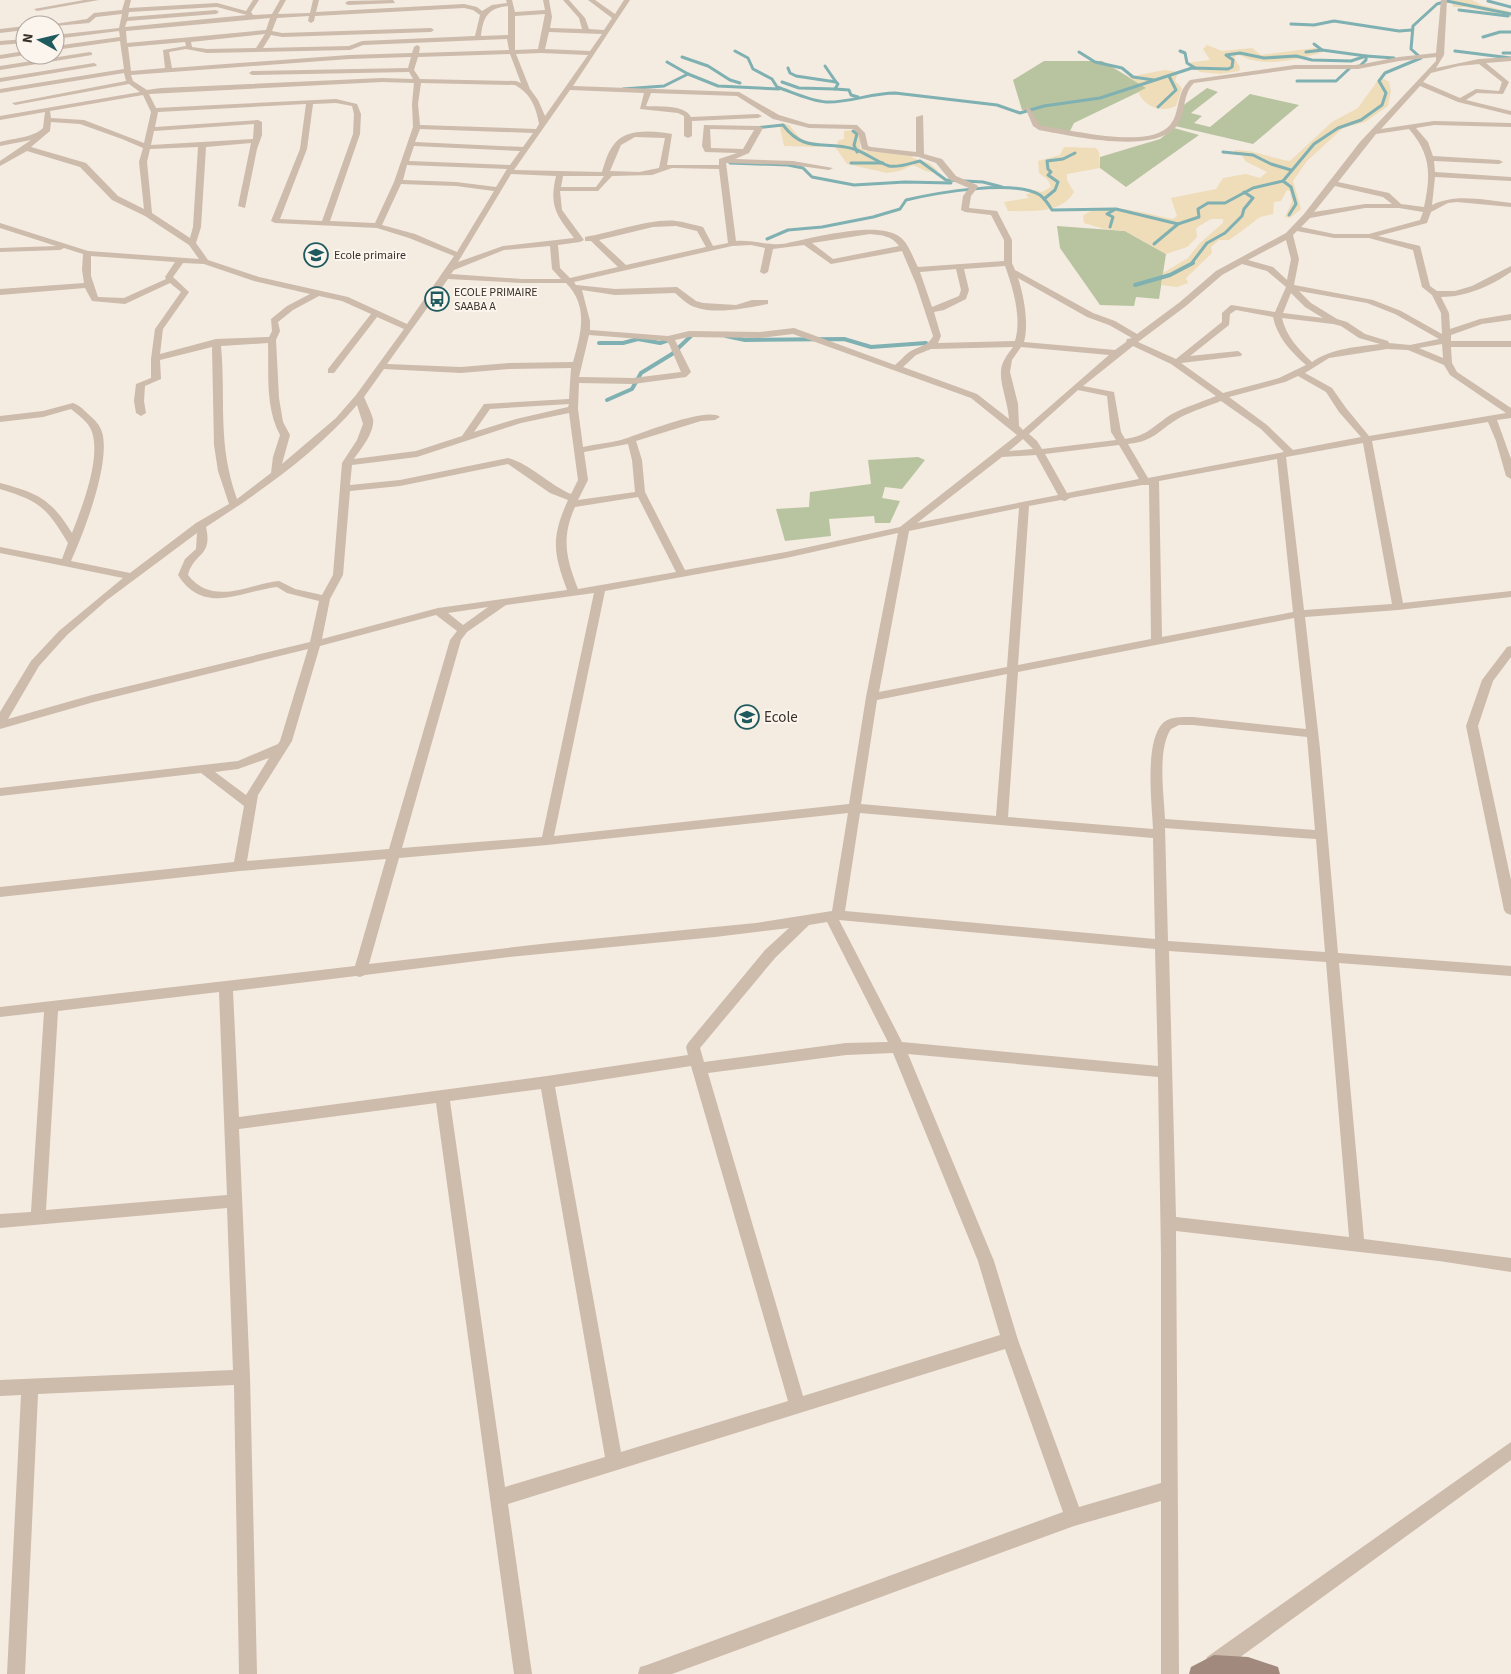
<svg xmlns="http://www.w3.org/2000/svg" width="1511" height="1674" font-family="'Source Sans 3',sans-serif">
  <rect width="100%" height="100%" fill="#f4ebe1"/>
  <g fill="#b8c4a0">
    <polygon points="1044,61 1102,61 1147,88 1074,123 1070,131 1037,128 1029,110 1022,110 1013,80"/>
    <polygon points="1207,88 1218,92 1191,113 1202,116 1194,123 1210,127 1250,94 1299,105 1253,144 1175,126 1181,107"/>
    <polygon points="1174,128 1199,135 1126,187 1100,168 1100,157 1160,139"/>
    <polygon points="1057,226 1125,231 1166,254 1159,299 1136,297 1134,306 1100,305 1060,248"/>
    <polygon points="918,457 925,460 902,489 885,487 882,498 900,501 890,523 875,523 874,516 829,519 831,536 785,541 776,509 809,507 810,492 871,484 868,460"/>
  </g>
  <g fill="#efdcb8">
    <polygon points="1452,0 1472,0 1481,5 1511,12 1511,17 1466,7 1453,7"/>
    <path d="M1207,45L1222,51L1252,48L1261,55L1315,48L1323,49V52C1300,59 1276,65 1252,60C1246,59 1243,55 1237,55L1234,58L1240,67L1239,71L1220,74L1200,72L1187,63L1210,60L1203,49Z"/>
    <path d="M1165,70L1178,72L1175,81L1182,88L1176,106C1161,113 1145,107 1138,92L1146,88L1128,77Z"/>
    <path d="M1384,79L1389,82L1391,91L1388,106L1365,122L1343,128L1307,161L1293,181L1301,209L1290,218L1285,217L1292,202L1290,191L1287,190L1281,201L1274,202L1273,214L1260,217L1239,233L1229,240H1219L1211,247L1212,253L1186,278L1188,283L1177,287L1161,285L1163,273L1188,258L1200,243L1223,223V219H1211L1196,228L1197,237L1187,247L1166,254L1125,231L1104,229L1084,223L1083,216C1103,199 1149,215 1173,219L1177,216L1171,198L1216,189L1223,178L1246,174L1260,178L1267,172L1245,161L1242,155L1234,154L1235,150C1255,150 1270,158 1290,161L1332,122L1358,108L1378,80Z"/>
    <polygon points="782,123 789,125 801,139 822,145 820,147 784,146 780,127"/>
    <polygon points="854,130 861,135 860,148 866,151 910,154 913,158 929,163 938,171 928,172 913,165 899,171 887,173 847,164 836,148 838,141 844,139 844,131"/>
    <path d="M1064,147L1096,148L1099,152L1100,168L1067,174V180L1074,192C1062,214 1029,211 1008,211L1004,202L1029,198L1026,195L1034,190L1042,192L1051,187L1048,180L1039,173L1038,161L1060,155Z"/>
  </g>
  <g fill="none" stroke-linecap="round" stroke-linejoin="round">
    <g stroke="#7fb0b2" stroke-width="3">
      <polyline points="1488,1 1511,7"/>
      <polyline points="1459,10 1508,16"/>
      <polyline points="1291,24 1314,25 1334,21 1399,31 1412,30"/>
      <polyline points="1483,37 1500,32 1511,32"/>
      <path d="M735,51L748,58L753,69L772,79L777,87C792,92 810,101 826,102C849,103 871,93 895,93L997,105L1020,113L1044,106L1100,98L1192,68L1228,69L1232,67L1233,60L1226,55L1240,53L1264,58L1296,56L1312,60L1351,61L1366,56L1394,58"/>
      <polyline points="1180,51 1185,53 1187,63 1195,68"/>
      <polyline points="1455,51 1511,58"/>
      <polyline points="1079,52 1095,62 1122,68 1133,77 1154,80"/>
      <polyline points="1306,52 1322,50"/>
      <polyline points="1503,53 1511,53"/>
      <polyline points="682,57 708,66 730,80 740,83"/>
      <polyline points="667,62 688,74"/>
      <polyline points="825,66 836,82"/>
      <polyline points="788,68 790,73 796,76 836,82 838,84 835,89 849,90 851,95 858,97"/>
      <polyline points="1297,81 1336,81 1351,67 1360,66 1366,60 1366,56 1322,50 1314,44"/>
      <polyline points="782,82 799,88 835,89"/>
      <polyline points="623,89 664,86 688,74 718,86 779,89"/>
      <polyline points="1158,107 1176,90 1169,76"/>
      <path d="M756,128L783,125C805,154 824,140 854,149C866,153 877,162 889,166C899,168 911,163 920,161L946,180L983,182L1002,187"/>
      <polyline points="853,131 857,134 854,145 857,152"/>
      <polyline points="1223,152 1253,155 1271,164 1291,170"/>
      <polyline points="730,163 788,165 803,168 812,177 854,185 905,182 951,183"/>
      <polyline points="851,163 883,163"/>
      <polyline points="1283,181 1291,187 1296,204 1289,215"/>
      <polyline points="1044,199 1055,190 1058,182 1048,175 1051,172 1048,169 1047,161 1063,159 1075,153"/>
      <polyline points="1110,227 1113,217 1107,214 1114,210"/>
      <path d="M767,239L788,230L822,227L873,217L900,209L906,200C936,193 1013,179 1040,195C1045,199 1049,205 1052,210L1116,209L1178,224L1199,217L1198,209L1208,203H1225L1253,188L1283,181L1314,144L1338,128L1361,120L1382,105L1386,93L1379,81L1385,73L1421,58L1411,49L1413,26L1437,4L1447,1L1511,14"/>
      <polyline points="1154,244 1178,224"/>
      <polyline points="1191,264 1207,243 1225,233 1242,216 1244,209 1253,198 1244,192"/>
    </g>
    <g stroke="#7fb0b2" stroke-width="4">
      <polyline points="1135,285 1170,275 1193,263"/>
      <polyline points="726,336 745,340 844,339 871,347 926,343"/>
      <polyline points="599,343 623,343 638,339 660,343 672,339"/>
      <polyline points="607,400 632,389 641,373 672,354 691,336"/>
    </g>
    <g fill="#cdbbac" fill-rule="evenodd">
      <polygon points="84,0 99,0 37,11 34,9"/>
      <path d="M125,0H131L129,8L217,3L246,11L253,0H259L251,12L253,15L272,14L280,0H286L278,14L310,13L313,0H319L316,12L464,4L477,7L482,11L492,5L507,3L506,0H512L515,12L545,10L543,0H549L552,17L550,28L582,29L579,18L563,0H569L585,18L589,29L604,30L612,18L588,0H595L615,14L624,0H630L573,86L739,92L779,115L809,124L857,125L865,133L868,146L871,147L916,152V117L923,115L924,154L942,159L956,176L977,185L978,187L971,196L969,208L997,211L1012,240V263L1015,270L1093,313L1115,321L1137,334L1180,302L1216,271L1286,233L1304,214L1360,142L1436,61V57L1399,61L1358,69H1295L1194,83C1181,95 1187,116 1175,128C1150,154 1072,136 1039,130L1033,126L1025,107H1029L1040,125L1043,126C1073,130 1149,150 1170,125C1181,112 1175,94 1190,80L1295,65H1358L1399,57L1436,53L1441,0H1447L1444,55L1436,68L1479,59L1511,57V61L1486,63L1509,82L1503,94L1477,93L1466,100L1511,111V115L1458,102L1420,86L1381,129L1434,121L1511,123V127L1434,125L1416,128L1428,142L1433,156L1499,160L1503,162L1499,164L1434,161L1435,172L1511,177V181L1435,177L1432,205C1456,193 1485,200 1511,203V207L1457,202L1448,203L1431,212L1427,223L1378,236L1420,246L1430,286L1437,291H1455L1472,286L1511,266V272C1491,286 1466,297 1441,297L1449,313L1450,329L1480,319L1511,314V320L1482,324L1451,335V341H1511V347H1451L1452,363L1457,372L1511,408V418L1497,420L1511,459V479L1506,476L1496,441L1488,422L1372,441L1403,603L1511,591V597L1398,610L1305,617L1320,749L1338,953L1511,966V976L1339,963L1364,1239L1511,1258V1272L1439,1261L1176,1231L1179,1674H1161V1501L1074,1526L672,1674H638L640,1667L647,1665L1063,1512L1005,1349L508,1504L532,1674H514L436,1103L239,1129L250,1377L257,1674H239L234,1385L38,1394L25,1674H7L21,1395L0,1396V1380L233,1370L227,1208L0,1228V1214L31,1212L44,1012L0,1017V1007L355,966L386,859L240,871L0,897V887L234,862L244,806L201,773L0,796V788L238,761L278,744L280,741L308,649L94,702L0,729V712L31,661L59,631L123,578L0,553V547L62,559L68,543C47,508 40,501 0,489V483C38,493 51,499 72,533C82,507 101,459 92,432C89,422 78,415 71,409L43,417L0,422V416L43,411L73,403C79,405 84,410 88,414C94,419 100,425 102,432C111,463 84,532 71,561L130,573L196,523L229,504L218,471L214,445L212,347L160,360L161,379L145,386L144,401L146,413L141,416L136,413L134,401L136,384L151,378V359L155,329L181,292L170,283L125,304L92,301L85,288L0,295V289L84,283L82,270L83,254L64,248L60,250L0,252V248L56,246L0,228V223L88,251L199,259L189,245L145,216L112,200L80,167L27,151L0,166V161L31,140L0,146V142C14,138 33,138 43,128L45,112L0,120V116L140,92L129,84L15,105L12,103L126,81L124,73L0,93V89L124,69L120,41L55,50V46L120,37L119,31L55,39V35L119,28L122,14L96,17L89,23L55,26L48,25L87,19L94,13L122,10ZM508,6V35L481,36C483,17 488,8 508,6ZM217,7L247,15L125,27L127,21L216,14L219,12L216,10L128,17L129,12ZM464,8L473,10L480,15L475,36L362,41L349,46L263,48L271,35L282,37L431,32L434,30L431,28L282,33L272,31L277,18L309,16L308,21L311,23L314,21L315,16ZM545,14L538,49L515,50V16ZM270,18L266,30L127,43L126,31ZM549,32L602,34L590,51L545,49ZM265,34L256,48L207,49L192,47L191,42ZM507,39L509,50L419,53L420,47L417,45L414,47L412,53L349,55L172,68L169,52L186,49L207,53L350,50L363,45ZM185,42L186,46L163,50L165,68L131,71L128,47ZM541,53L588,55L545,116L538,100L530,89L516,54ZM510,54L521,83L516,81L420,79L414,70L418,57ZM411,57L408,68L252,71L249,73L252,75L409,72L413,79L382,78L161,88L147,90L133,81L131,75L349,59ZM1479,64L1502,82L1499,91L1476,89L1460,98L1423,82L1431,73L1459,66ZM382,82L414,83L412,104L413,127L394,182L375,223L330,221L360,134L361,114L357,104L336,99L156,108L149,94ZM421,83L515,85C531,94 536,107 539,124L536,129L420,125L418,104ZM570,90L644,93L640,109L678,113L684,116V136L688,138L692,136V121L758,118L762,116L758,114L691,117C684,104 659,107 646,106L651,93L737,96L773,119L809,128L853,129L858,133L862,149L869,151L919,157L936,163L950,180L969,188L963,196L961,210L965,212L991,215L1004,240V261L918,267C913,258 909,244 900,237C878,219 809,239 782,244C766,245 752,240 736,241L726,163L793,165L829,170L833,168L793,161L735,159L749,153L763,128L759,126L704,125L702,146L705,152L737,153L719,159V165H667L672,134C655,131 627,128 615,143C608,151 605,162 602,172L514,170ZM143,95L151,112L144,143L84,120L51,118L50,111ZM336,103L352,106L354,114L353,134L322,221L280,219L307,149L313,104ZM306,104L300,149L271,221L275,223L377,228L409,238L454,256L407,324L348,297L259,277L208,260L196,243L201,227L206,147L251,143L238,206L245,208L257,149L262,135V122L258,120L155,127L158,112ZM51,122L80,124L122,139L143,148L139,162L144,209L118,196L86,163L31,147L50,131ZM254,124L253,139L151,145L154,131ZM420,129L533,133L523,147L415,142ZM710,129L754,130L743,149L711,148ZM1409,129C1431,154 1431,175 1424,207L1401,204L1389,193L1338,182L1376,134ZM635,137L665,138L659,168L639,172L610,171L621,145ZM414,146L520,151L510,165L409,161ZM198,147L193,227L190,238L152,213L147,162L150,149ZM407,165L507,169L496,187L456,182L403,180ZM672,168L719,169L728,243L713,246L703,227C694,225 685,222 676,221C652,218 611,233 585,237V241H591L618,267L570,278L560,268L558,245L580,242L584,240L562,210L560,191H598L612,176L652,175ZM511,174L556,176C549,206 556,215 574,238L503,246L458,262ZM563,176H604L596,187H561ZM401,184L456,186L494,191L457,252L415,234L382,225ZM1335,186L1383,197L1392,204H1365L1314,212ZM1365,208H1399L1423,212L1420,220L1369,234H1334L1301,227L1310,218ZM676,226L697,231L706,247L626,265L599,240L653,227ZM1297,231L1334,238H1369L1413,250L1422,287L1432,295L1441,313L1442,334L1401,311L1373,300L1294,285L1299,259L1293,235ZM870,234C882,235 892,236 899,246L833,259L812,243ZM1286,240L1291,259L1287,280L1273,267L1248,260ZM751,245L765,248L760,272L764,274L768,272L773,249L804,245L831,264L902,251L916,284L933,336C928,347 917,346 908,353C904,356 900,361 895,365L794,328L760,332L689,331L668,336L590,330V321L582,290L615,295L675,293C680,297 685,302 690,305C711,316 746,308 768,304V300H752L736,305L703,303L696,301L677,287L615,289L576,285L574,282L732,246ZM550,246L552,269L561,279H522L451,274L454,270L504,250ZM91,256L175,262L165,277L166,279L124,298L98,297L91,276ZM183,263L204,264L254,281L310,294L287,306L271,319L272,331L269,337L216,339L160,354L163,329L189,292L173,277ZM1242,264L1267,271L1286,287L1275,312L1231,305L1222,313V322L1176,359L1138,342L1186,306L1222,275ZM1005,266C1013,288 1022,318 1015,341L938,343L941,336L934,312L944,310L966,299L969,290L964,269ZM956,269L961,290L959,296L932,307L920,272ZM1018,278L1087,317L1109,325L1132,338L1127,339L1126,342L1115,350L1024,342C1029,324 1024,296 1018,278ZM448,279L522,283H566C589,306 581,334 573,362L509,363L461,367L387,364ZM1299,291L1367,303L1395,314L1439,339L1410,345L1389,343L1388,341L1365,334L1347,322L1337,319L1311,303ZM1291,293L1305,307L1323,318L1283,313ZM319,296L342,301L371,314L328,369V373H334L377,317L404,329L356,395L336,418L282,464L290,435L283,422L279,398L276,340L280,331L278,322L293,310ZM1236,310L1273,317C1277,337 1291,352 1306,365L1279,378L1223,393L1181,363L1241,356L1242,354L1238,351L1190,356L1229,325L1230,314ZM1282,318L1333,324L1341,326L1359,338L1380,344C1357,347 1332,348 1312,362C1299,350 1286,336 1282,318ZM793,334L971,398L1017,435L900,527L786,552L685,570L645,492L642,460L636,441L701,421L715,420L720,417C707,406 638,435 621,440C609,443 596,444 583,447L578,409L579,383L633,384L686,377L691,372L675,340L689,337L760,338ZM589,335L666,341L669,344L681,372L633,378L579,377ZM268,343C269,374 265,407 280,435L273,457L271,473L237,499C217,443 226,401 221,346ZM1442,344L1443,358L1419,348ZM1133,346L1171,364L1216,396C1202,402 1185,407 1172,414C1154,425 1148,436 1125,439L1121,432L1114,392L1083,386ZM1013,347C1008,354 1001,362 1001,372C1000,384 1008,403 1009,419L977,394L903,367L916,355L931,349ZM1021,347L1109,355L1023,430L1019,426L1018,404L1010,372L1012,360ZM1387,349L1408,350L1444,365L1450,375L1506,413L1369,436L1346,408L1332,388L1305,373L1329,358ZM571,368L569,399L484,404L462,436L416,451L354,459C361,449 375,432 373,419C371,412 367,404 364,397L384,369L461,373L509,369ZM1298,376L1326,392L1339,412L1361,437L1293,450L1267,425L1229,397L1285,382ZM1078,390L1107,396L1111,432L1116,440L1042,449L1037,441L1029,434ZM1221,401L1261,429L1284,452L1148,478L1128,444C1156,441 1159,429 1181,417C1193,411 1208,406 1221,401ZM569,404L568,407L516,419L474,432L490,409ZM357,405L363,424L357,440L342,463L333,575L322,595L295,589L279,581C248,584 213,607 188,575C194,552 213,557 206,527C260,492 315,454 357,405ZM569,413L578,480L571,494C549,485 531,464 508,458L400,480L350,485L352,465L417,457L521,423ZM1023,439L1033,449L1009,451ZM1363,443L1392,604L1304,610L1286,457ZM628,444L632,460L635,492L578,500L588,480L584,452ZM1119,445L1139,479L1067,493L1045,454ZM1036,455L1058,495L917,523L1002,457ZM1277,459L1293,612L1162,637L1159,481ZM508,464L550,493L568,500C551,538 553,552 567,590L438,608L322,639L330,599L343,575L350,491L400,486ZM1142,485H1149L1151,639L1018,665L1029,506L1061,500L1065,501L1070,498ZM638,497L676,572L578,589C566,558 561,538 575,507ZM1019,508L1007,667L879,692L909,531ZM197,533L196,549L185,559L178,575C204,616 241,591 277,587L287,593L319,601L310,642L92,695L8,719L39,666L67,635L107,600ZM898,533L866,697L849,804L554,836L605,591L786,558ZM594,593L542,837L402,848L461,640L467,632L506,605ZM488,607L463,625L448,613ZM436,615L457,631L450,640L389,849L247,861L258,795L292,741L320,646ZM1294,618L1306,729L1193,717C1184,717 1170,716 1163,723C1144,742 1152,804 1153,829L1008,817L1018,672ZM1007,674L996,816L861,804L877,700ZM1179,725H1193L1307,737L1315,830L1165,819C1164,795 1157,749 1171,729ZM269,758L246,795L215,772L238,769ZM848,813L832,911L756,923L550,943L369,964L399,858L547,845ZM860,813L1153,838L1155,939L845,911ZM1165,828L1316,839L1325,952L1168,941ZM839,920L1155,949L1158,1066L902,1042ZM827,922L888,1042L846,1043L704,1062L700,1048L775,958L809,925ZM789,928L765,950L688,1043L686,1047L688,1055L547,1076L239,1117L233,991L356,976L360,977L365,975L509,957L715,937ZM1169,951L1326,962L1349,1237L1176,1217ZM219,992L227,1195L46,1210L58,1011ZM893,1053L978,1261L1000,1335L803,1396L708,1073L846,1055ZM908,1054L1158,1077L1161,1254V1483L1079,1507L1018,1340L994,1261ZM691,1066L788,1401L621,1452L555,1087ZM541,1089L605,1457L505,1487L450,1101Z"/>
      <polygon points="393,0 395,3 348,5 345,3 348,1"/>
      <polygon points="25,26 25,30 0,33 0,29"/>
      <polygon points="25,39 25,43 0,45 0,41"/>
      <polygon points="25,51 25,55 0,59 0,55"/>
      <polygon points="90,52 92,53 92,55 0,70 0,66"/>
      <polygon points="94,63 97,65 96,66 0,82 0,78"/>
      <polygon points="1511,646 1511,657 1493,681 1478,726 1511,880 1511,915 1506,913 1504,910 1466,726 1482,680 1507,647"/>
      <polygon points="1511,1442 1511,1460 1221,1671 1214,1673 1207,1671 1205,1664 1207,1657"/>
    </g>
    <polygon fill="#a18a7d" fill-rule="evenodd" points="1214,1655 1248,1657 1278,1667 1280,1674 1189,1674 1191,1667"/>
  </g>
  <defs>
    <g id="school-ring" transform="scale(1.25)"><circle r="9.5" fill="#fbf5ee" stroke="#1f5a5e" stroke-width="1.5"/><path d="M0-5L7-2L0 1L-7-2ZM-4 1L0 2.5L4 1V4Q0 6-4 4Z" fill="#1f5a5e"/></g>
    <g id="bus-ring" transform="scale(1.25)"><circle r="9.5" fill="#fbf5ee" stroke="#1f5a5e" stroke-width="1.5"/><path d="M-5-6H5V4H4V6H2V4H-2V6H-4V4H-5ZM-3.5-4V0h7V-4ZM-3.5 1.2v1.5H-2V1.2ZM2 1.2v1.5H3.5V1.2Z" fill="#1f5a5e"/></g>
  </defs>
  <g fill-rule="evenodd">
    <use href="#school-ring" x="316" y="255"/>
    <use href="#bus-ring" x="437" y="299"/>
    <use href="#school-ring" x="747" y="717"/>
  </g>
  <g text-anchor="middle" stroke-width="4" stroke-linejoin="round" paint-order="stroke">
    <g font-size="12" fill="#3b302b" stroke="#fbf5ee" text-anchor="start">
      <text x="334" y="259">Ecole primaire</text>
      <text x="454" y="296">ECOLE PRIMAIRE<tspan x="454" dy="14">SAABA A</tspan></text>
    </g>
    <g font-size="15" fill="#3b302b" stroke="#fbf5ee" text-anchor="start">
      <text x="764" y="722">Ecole</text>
    </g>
  </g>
  <g transform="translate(40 40) rotate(278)"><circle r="24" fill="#fbf5ee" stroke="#aea6a0"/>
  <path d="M0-4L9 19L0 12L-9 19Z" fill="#1f5a5e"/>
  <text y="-8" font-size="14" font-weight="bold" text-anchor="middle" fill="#3b302b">N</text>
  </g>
</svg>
